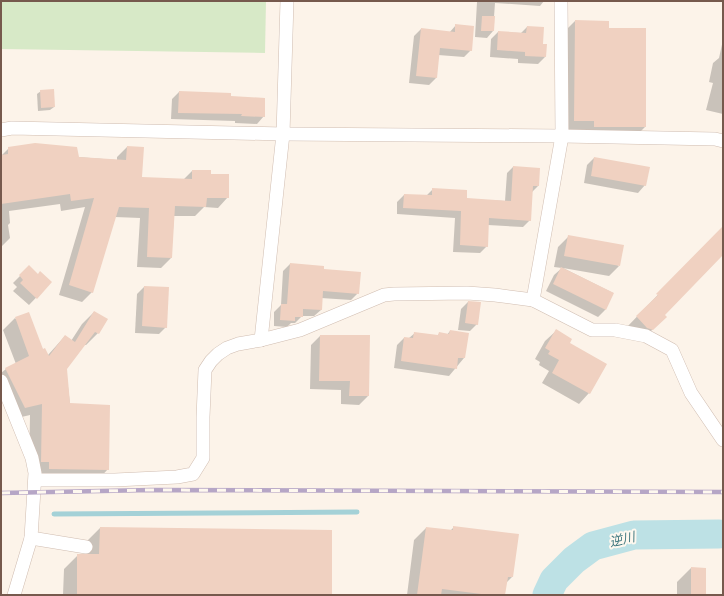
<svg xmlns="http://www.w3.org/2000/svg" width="724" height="596" font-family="'Public Sans','Noto Sans JP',sans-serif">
  <rect width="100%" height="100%" fill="#fcf3e9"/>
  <polygon fill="#d7e9c7" points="2,1 266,1 265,53 1,49"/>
  <g fill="#0003">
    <polygon points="471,1 544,1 540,6 495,3 493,31 487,38 475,37 477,2"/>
    <polygon points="575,21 608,29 645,127 631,141 561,135 561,35"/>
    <polygon points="456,25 471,50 464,57 438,55 436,78 429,85 409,83 414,36 421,29 449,33"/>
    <polygon points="527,27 542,45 545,57 538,64 518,63 518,59 490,57 491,39 498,32 521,33"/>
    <polygon points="723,40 723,114 706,110 713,83 709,82 713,63 719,58"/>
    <polygon points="53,90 54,107 50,110 38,111 37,94 41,91"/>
    <polygon points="179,92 230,97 264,116 257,124 235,123 235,121 171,119 172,99"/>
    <polygon points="127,147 141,178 183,180 192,171 210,175 228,197 218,208 204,207 195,216 174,216 171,258 161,268 137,267 140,218 115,217 92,292 82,302 59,295 85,207 61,211 60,204 9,211 10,223 8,225 10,238 1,247 1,156 9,148 78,157 117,160 117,157"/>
    <polygon points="594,158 645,185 638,193 584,183 587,165"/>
    <polygon points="513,167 538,186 532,192 530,220 523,227 488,225 487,246 480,253 453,252 455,218 397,214 397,202 404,195 426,196 433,189 466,199 505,201 507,173"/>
    <polygon points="723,227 723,254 663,315 665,317 642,340 627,327"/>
    <polygon points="569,236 619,266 609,276 563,268 613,293 605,310 598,317 546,291 554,275 562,268 554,267 558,247"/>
    <polygon points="290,264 322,270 358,293 351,300 321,298 321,310 314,316 302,316 295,323 291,323 287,327 274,326 274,312 281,305 283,271"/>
    <polygon points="29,267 38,275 51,282 29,305 13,291 17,287 13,283"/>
    <polygon points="144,287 166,327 159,334 135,333 137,294"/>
    <polygon points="468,302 477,324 470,331 458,330 461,309"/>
    <polygon points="94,312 98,333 86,345 84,345 66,369 70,404 108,469 96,482 29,474 30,415 13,419 1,395 1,373 6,369 16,364 3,330 15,318 48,355 65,336 71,341 82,324"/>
    <polygon points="450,331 464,358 449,376 394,368 397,345 404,338 409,338 415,333 437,336 439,334 447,335"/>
    <polygon points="556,331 569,344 589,393 579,404 542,383 549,371 539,365 540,362 535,359 545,341"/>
    <polygon points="320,336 368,396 359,405 341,404 341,390 310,389 311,345"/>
    <polygon points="454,527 512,577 506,583 504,595 407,595 414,540 426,528 450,531"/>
    <polygon points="100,528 331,595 63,595 64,569 78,555 86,555 86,542"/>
    <polygon points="691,568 705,595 677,595 677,582"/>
  </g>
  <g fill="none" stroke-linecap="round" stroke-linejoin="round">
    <polyline stroke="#a4d1d7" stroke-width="5" points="54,514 357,512"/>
    <polyline stroke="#bde1e5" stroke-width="29" points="547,595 554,580 574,560 593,546 634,535 719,534"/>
  </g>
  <g fill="#f0d1c1">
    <polygon points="482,16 495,16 494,31 481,31"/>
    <polygon points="575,20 609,21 609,28 646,28 646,127 594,127 594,121 574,121"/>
    <polygon points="455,24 474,26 472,51 440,48 437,78 416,76 421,28 455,32"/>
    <polygon points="527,26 544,27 543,44 547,44 546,57 525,56 525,52 497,50 498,31 526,33"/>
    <polygon points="54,89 55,107 41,108 40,90"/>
    <polygon points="179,91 231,93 231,96 265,98 265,117 241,116 242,114 178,113"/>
    <polygon points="35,143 77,147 79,157 126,160 127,146 144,147 142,177 192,179 192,170 211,170 211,174 229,174 229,198 207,198 206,207 175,206 172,258 147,257 149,208 119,207 93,293 69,285 94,198 71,201 70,194 1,204 1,155 8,154 8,147"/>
    <polygon points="594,157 650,167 646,186 591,176"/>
    <polygon points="513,166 540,168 539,186 533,186 531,221 489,218 488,247 460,245 461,211 403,208 404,194 432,195 432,188 467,190 467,198 511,201"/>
    <polygon points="723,226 723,255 665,315 667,317 653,330 647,328 636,316 658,295 656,294"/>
    <polygon points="568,235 624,245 620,266 564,256"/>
    <polygon points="290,263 324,266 324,269 361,272 359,294 323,291 322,310 303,309 303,317 295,317 295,321 280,320 281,304 287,304"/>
    <polygon points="29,265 38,274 40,271 52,282 37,299 20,283 23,280 19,275"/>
    <polygon points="561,267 614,293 606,310 553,284"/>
    <polygon points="144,286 169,287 167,328 142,326"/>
    <polygon points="468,301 481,302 478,325 465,323"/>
    <polygon points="94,311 108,319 99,334 95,332 67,369 70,403 110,405 109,470 49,469 49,462 41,462 42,404 25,408 5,368 29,356 15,317 29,312 43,349 45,348 49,356 65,335 75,342"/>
    <polygon points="556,329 572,339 570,343 607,364 590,394 552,373 559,360 548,354 550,351 545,348"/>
    <polygon points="450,330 469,333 465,358 458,358 457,369 401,361 404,337 413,338 414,332 438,335 439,332 449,334"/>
    <polygon points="320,335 370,335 369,396 349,396 350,381 319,381"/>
    <polygon points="453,526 519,534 513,577 508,577 505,595 489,595 442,589 441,595 417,595 426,527 453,530"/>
    <polygon points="100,527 332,530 332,595 77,595 77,554 99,554"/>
    <polygon points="691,567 706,568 706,595 691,595"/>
  </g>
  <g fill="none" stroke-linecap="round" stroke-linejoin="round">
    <g stroke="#d0bdb1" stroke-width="14">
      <g id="minor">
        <polyline points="1,130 12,128 283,134 562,136 715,139 723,141"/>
        <polyline points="533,300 562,136 561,1"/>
        <polyline points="261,340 283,134 287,1"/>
        <polyline points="1,381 32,458 35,473 31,538 14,595"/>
        <polyline points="36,480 115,480 177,477 193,474 203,458 203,417 205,370 211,361 218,354 227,348 238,344 261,340 300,330 384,295 394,294 467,293 495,295 533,300 592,330 615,330 646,336 672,350 691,393 723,440"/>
        <polyline points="31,538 86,547"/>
      </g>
    </g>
    <use href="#minor" stroke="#fff" stroke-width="13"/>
    <g stroke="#b6a6c6" stroke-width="4.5">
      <polyline id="rail" points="1,493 151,490 723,492"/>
    </g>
    <use href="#rail" stroke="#fef8ef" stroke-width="3" stroke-dasharray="9" stroke-linecap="butt"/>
  </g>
  <g text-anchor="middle" stroke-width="4" stroke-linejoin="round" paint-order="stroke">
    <g font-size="13" font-style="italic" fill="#437a81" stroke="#fef8ef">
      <text transform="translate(622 539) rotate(-13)" y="5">逆川</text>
    </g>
  </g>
  <rect width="724" height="596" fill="none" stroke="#76594d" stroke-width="4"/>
</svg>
